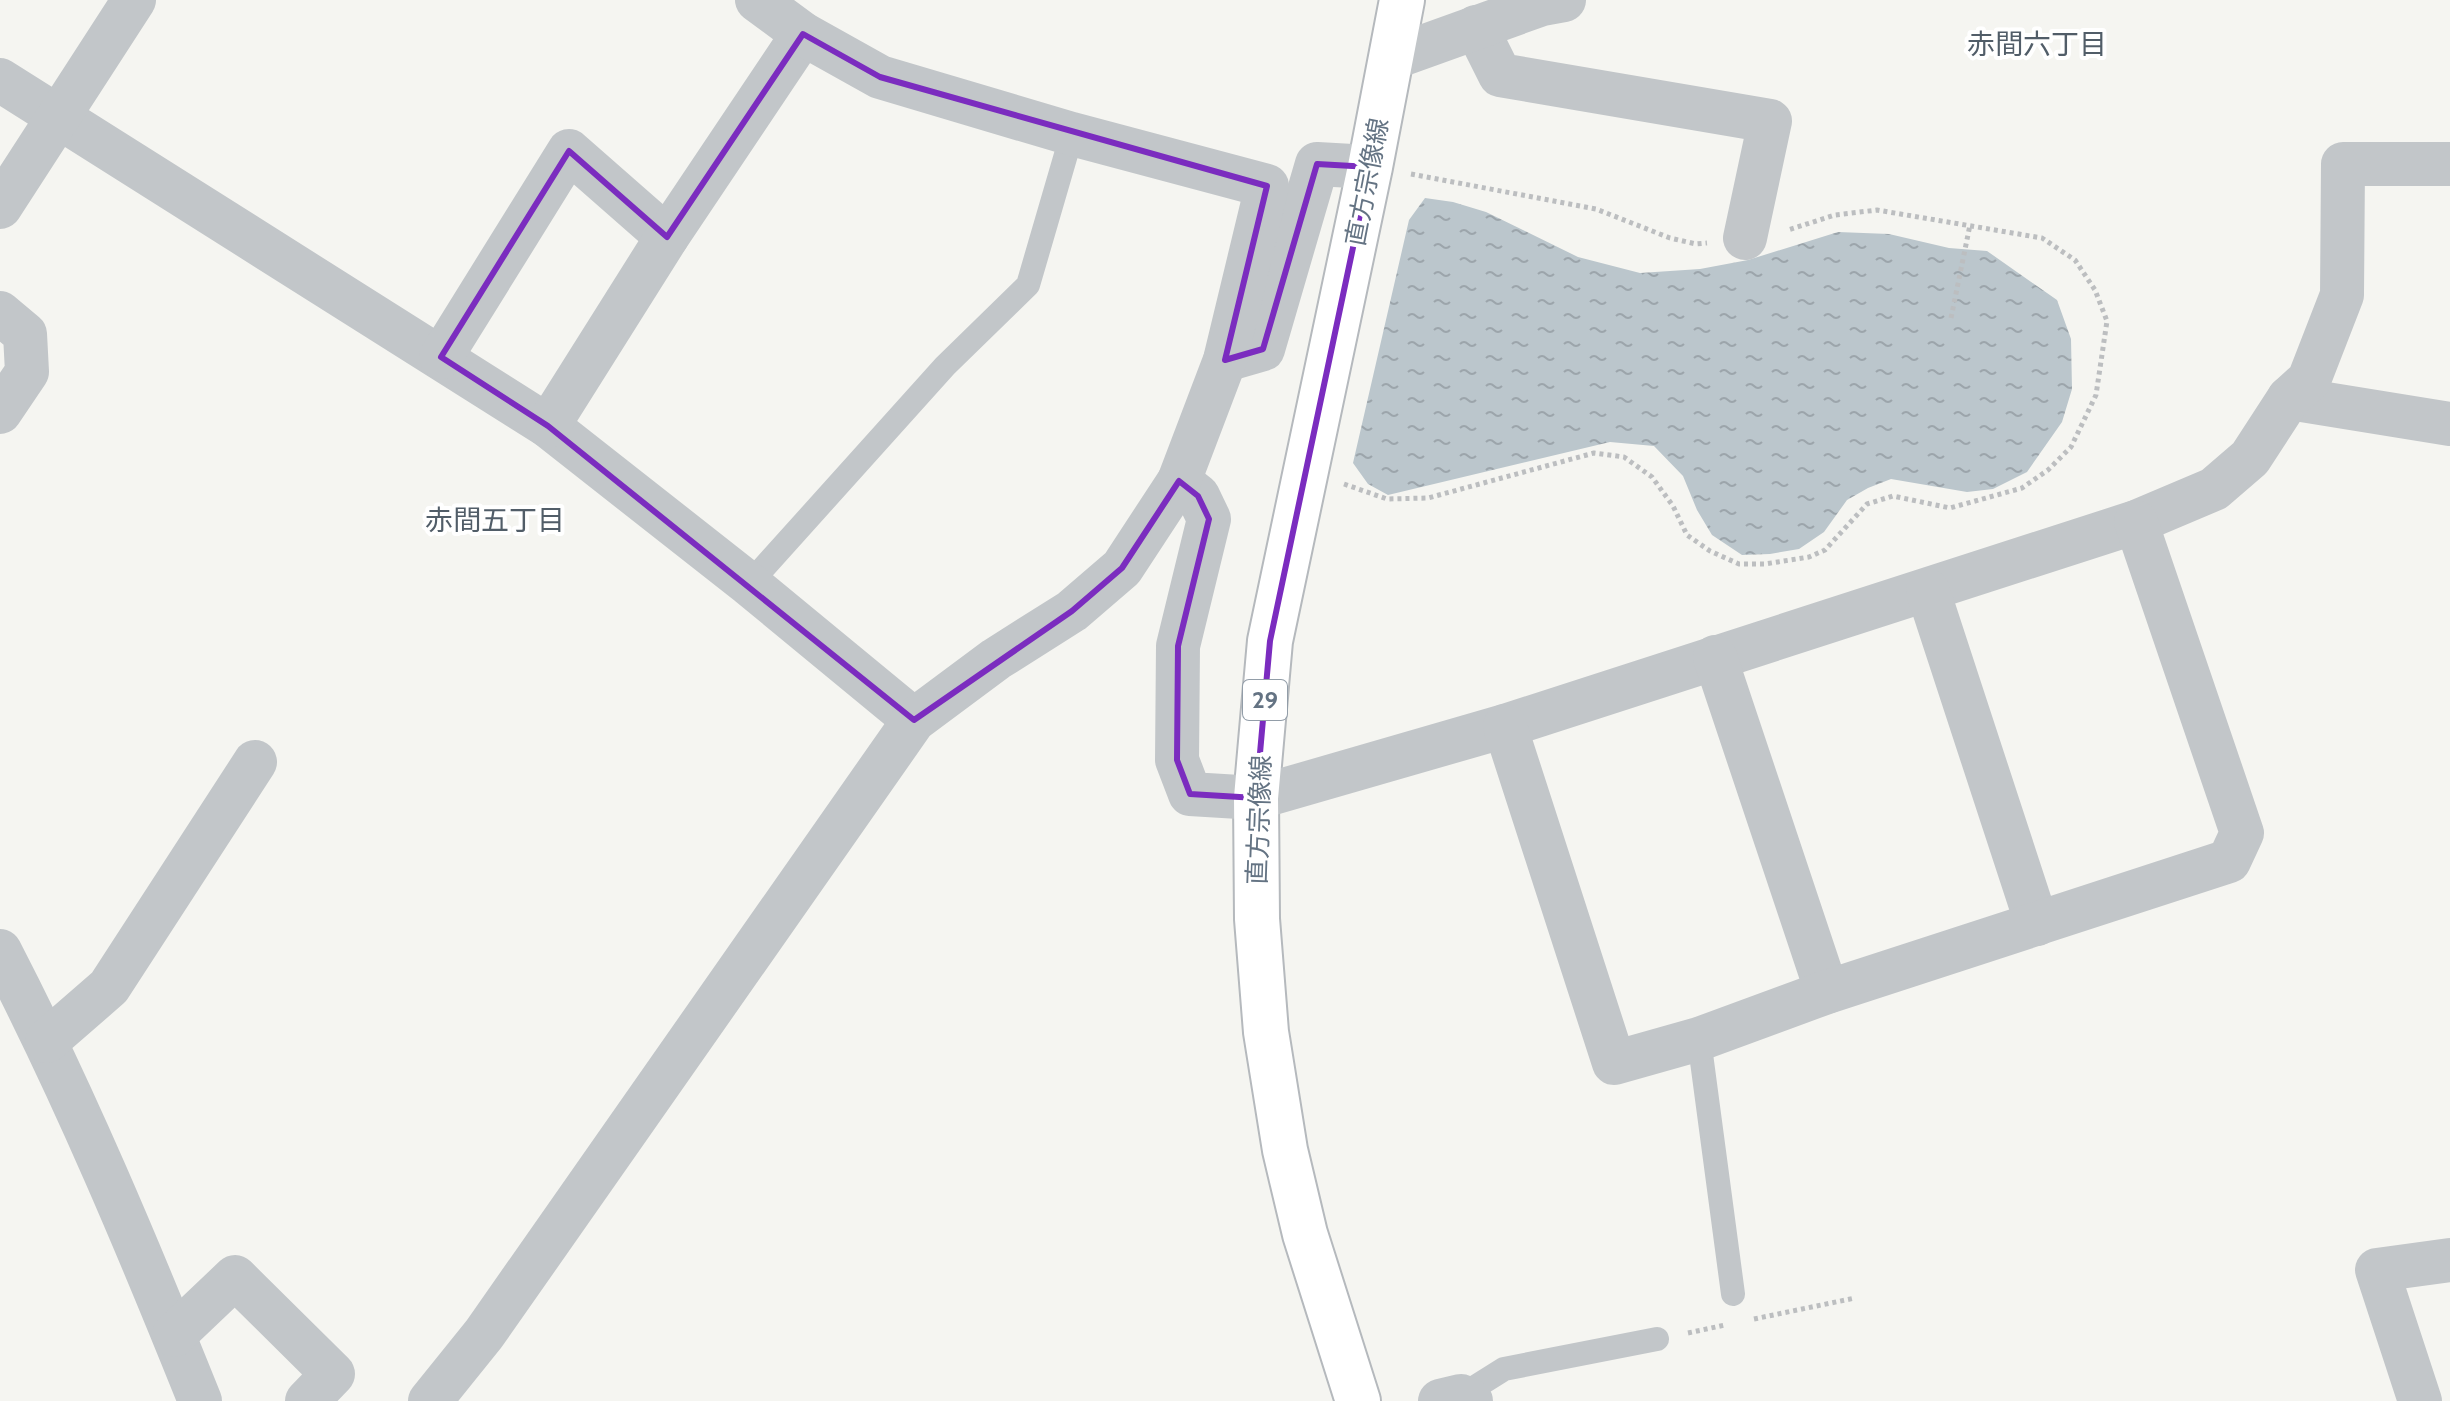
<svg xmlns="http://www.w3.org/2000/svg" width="2450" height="1401" font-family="Cabin,'Noto Sans JP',sans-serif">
  <defs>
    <pattern id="water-ripples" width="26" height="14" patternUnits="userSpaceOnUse" patternTransform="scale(2)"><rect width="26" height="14" fill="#bbc6cc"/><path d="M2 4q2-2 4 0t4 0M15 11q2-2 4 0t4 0" fill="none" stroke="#9ca5ab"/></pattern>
  </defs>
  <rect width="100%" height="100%" fill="#f5f5f1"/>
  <polygon fill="url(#water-ripples)" points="1425,198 1453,202 1486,212 1578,257 1640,273 1700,269 1748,260 1838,232 1889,234 1949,248 1987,251 2057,300 2071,339 2072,389 2062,422 2027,472 1993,489 1967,492 1891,479 1868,488 1847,500 1824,532 1799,549 1770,554 1742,555 1712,535 1697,510 1683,476 1654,446 1610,442 1388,495 1368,484 1353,463 1409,220"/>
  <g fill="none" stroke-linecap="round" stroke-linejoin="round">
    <g stroke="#b5b9bd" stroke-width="48">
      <polyline id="primary" points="1358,1401 1305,1234 1285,1150 1266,1032 1257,919 1256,798 1270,641 1370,167 1402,0"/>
    </g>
    <g stroke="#bcbec0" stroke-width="5" stroke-dasharray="4 4" stroke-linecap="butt">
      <polyline points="1411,174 1596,209 1670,238 1696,244 1707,243"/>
      <polyline points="1951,318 1970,225"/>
      <polyline points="1344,484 1387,499 1428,498 1594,453 1624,457 1652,477 1673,506 1687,535 1710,551 1739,564 1765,564 1809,557 1825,550 1867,504 1893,496 1950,508 2022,488 2048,470 2071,447 2096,395 2107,321 2095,290 2075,260 2042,238 1877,210 1835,215 1788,230"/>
      <polyline points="1754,1319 1855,1298"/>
      <polyline points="1688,1333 1725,1325"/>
    </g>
    <g stroke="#c2c6c9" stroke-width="24">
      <polyline points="749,584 945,366 1028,285 1072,134"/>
      <polyline points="1699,1039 1733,1294"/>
      <polyline points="1461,1396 1504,1369 1657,1339"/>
    </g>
    <g stroke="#c2c6c9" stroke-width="44">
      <polyline points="1476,27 1500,75 1770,121 1745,238"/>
      <polyline points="1392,58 1542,4 1564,0"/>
      <polyline points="0,80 548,426 749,584 914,720"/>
      <polyline points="0,207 134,0"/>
      <polyline points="0,313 25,334 27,372 0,412"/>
      <polyline points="441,357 569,151 667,237"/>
      <polyline points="1225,360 1263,349 1317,164 1370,167"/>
      <polyline points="2289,398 2450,424"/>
      <polyline points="548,426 667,237 803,34"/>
      <polyline points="1179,481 1198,496 1209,519 1178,646 1177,760 1190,794 1256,798 1505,726 2136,522 2214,489 2250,458 2289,398 2309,380 2342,295 2343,164 2450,164"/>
      <polyline points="1928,591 2037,924"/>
      <polyline points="1715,657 1827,992"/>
      <polyline points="1505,726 1614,1063 1699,1039 1827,992 2229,861 2242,833 2136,522"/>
      <path d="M0,951C75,1096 139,1249 200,1401"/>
      <polyline points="47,1041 109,987 255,762"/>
      <polyline points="174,1335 235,1277 333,1374 307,1401"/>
      <polyline points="430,1401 484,1334 914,720 996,659 1072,611 1122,568 1179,481 1225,360 1267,186 1072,134 880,77 803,34 757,0"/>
      <polyline points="1440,1401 1461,1396 1471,1401"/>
      <polyline points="2420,1401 2377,1270 2450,1260"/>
    </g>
    <use href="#primary" stroke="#fff" stroke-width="44"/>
  </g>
  <path fill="none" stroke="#7b2cbf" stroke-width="6" stroke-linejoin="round" d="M803,34L880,77L1267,186L1225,360L1263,349L1317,164L1370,167L1270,641L1256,798L1190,794L1177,760L1178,646L1209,519L1198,496L1179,481L1122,568L1072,611L914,720L548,426L441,357L569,151L667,237Z"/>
  <g text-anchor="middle" stroke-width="8" stroke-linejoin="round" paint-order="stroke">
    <rect fill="#fff" stroke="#929da8" stroke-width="2" x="1243" y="680" width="44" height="40" rx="6"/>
    <g font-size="24" font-weight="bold" fill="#647383">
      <text x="1265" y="708">29</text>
    </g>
    <g font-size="26" fill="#647383" stroke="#fff">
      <text transform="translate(1367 182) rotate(-79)" y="9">直方宗像線</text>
      <text transform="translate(1259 820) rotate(-88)" y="9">直方宗像線</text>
    </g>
    <g font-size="28" fill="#515d68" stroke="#fff">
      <text x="2037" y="54">赤間六丁目</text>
      <text x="495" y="530">赤間五丁目</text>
    </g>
  </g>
</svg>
